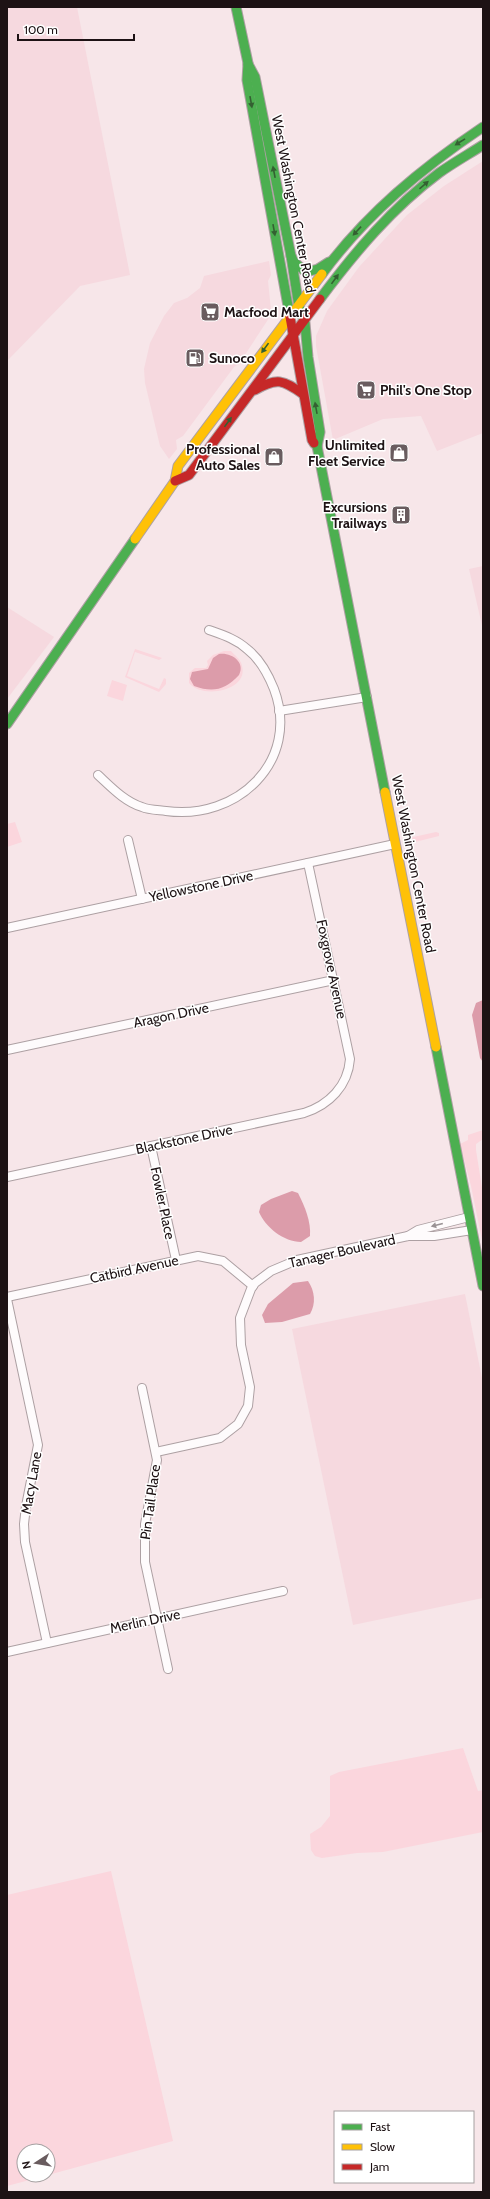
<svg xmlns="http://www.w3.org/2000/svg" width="490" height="2199" font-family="Cabin,sans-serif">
  <rect width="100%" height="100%" fill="#f7e6e9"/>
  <g fill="#f6d9df">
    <polygon points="7,7 77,7 130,275 80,286 7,361"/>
    <polygon points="483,161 483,433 437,451 421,416 383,419 333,440 316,346 316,336 327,311 359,267 407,215 444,186"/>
    <polygon points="269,261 271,275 268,281 271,310 269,318 239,364 234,367 183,436 176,440 177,449 169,459 160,446 145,383 144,369 150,343 164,316 174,303 187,298 200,288 204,276"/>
    <polygon points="483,566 483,630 469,569"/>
    <polygon points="7,607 54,637 7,699"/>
    <polygon points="465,1294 483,1383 483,1598 353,1625 292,1329"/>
  </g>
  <g fill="#fbd6dd">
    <polygon points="135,649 162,658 159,660 135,652 127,676 159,689 164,678 166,679 166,684 159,692 125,677"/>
    <path d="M224,651H231C235,656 241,659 242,666C249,690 203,700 189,683V673L195,668H206L208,665L207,661L213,655Z"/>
    <polygon points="112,680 127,685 123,701 107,696"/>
    <polygon points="15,822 22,842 7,847 7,824"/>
    <polygon points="436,832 439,833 439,836 411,843 407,841 409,838"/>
    <polygon points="483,1130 483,1139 476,1144 476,1150 483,1194 483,1245 471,1186 460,1144 468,1140 468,1135"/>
    <polygon points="463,1748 478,1791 483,1790 483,1832 383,1852 357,1853 322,1858 315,1856 311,1850 310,1834 321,1827 330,1816 330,1776 339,1772"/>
    <polygon points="111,1871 173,2141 48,2175 48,2151 24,2151 24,2175 48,2175 7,2186 7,1895"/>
  </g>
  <g fill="#dc9caa">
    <path d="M219,654C231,652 246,662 239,675C225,690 213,693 194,686L190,679L192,672L208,669L213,658Z"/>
    <polygon points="483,1000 483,1062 480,1058 472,1015 476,1003"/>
    <path d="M292,1191L298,1193C305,1207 311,1221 310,1236L301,1242C284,1242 265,1227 259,1212L261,1205L271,1199Z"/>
    <path d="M308,1281C315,1291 316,1304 310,1314L282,1322L265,1323L262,1315L268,1304L293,1283Z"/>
  </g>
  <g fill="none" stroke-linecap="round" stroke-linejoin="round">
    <g stroke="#ada0a3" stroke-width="10">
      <g id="street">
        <polyline points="279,711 367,697"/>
        <path d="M98,775C111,787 125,802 142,807C149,810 159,810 166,811C237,821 301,761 274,689C268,674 260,659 247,649C236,639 223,635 209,630"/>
        <polyline points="128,840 142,899"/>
        <polyline points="7,928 395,844"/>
        <polyline points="7,1050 334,980"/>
        <polyline points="151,1146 176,1260"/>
        <path d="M7,1177L304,1113C329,1105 348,1086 350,1059L308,863"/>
        <polyline points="408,1236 418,1230 469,1217"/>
        <polyline points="7,1297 198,1256 223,1261 253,1286"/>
        <polyline points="7,1299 38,1445 26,1506 24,1524 25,1542 47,1643"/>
        <polyline points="142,1388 157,1460 145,1524 145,1562 168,1669"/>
        <polyline points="156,1452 220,1438 238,1424 248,1406 250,1387 241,1345 240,1318 251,1289 255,1283 271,1271 297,1260 408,1236 434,1236 472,1230"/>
        <polyline points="7,1652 283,1591"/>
      </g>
    </g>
    <g stroke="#ada0a3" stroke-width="11">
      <g id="fast">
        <polyline points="236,7 248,63 247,80 290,317"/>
        <polyline points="248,64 255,77 291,256 299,307 305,323 308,357 320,432 317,446"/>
        <polyline points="291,256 294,262 306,272 318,269 329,262"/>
        <path d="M322,274C366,214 422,168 483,127"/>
        <path d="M320,299C355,252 392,208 439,173C453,163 469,154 483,145"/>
        <polyline points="314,443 317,446 385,792"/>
        <polyline points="7,724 135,539"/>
        <polyline points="436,1047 483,1286"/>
      </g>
    </g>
    <g stroke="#ada0a3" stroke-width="11">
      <g id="slow">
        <polyline points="135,539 175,481 178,466 322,274"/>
        <polyline points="385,792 436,1047"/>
      </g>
    </g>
    <g stroke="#ada0a3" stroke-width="11">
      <g id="jam">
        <polyline points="290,317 312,440 314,443"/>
        <path d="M255,390C277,377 283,380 303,394"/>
        <polyline points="175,481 189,475 320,299"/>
      </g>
    </g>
    <use href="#street" stroke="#fefbfc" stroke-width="8"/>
    <use href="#fast" stroke="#4caf50" stroke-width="9"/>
    <use href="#slow" stroke="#ffc107" stroke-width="9"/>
    <use href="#jam" stroke="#c62828" stroke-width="9"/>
  </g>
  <defs><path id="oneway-solid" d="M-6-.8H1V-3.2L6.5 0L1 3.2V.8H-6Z"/></defs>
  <g fill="#346032">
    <use href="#oneway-solid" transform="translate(251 102) rotate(80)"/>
    <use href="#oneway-solid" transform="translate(460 142) rotate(148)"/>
    <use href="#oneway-solid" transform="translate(274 172) rotate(-101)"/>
    <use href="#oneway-solid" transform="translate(424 185) rotate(-41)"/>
    <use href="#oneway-solid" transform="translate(274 230) rotate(80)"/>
    <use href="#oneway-solid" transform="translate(357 231) rotate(133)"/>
    <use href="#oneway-solid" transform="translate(335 279) rotate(-54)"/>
    <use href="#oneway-solid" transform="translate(265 348) rotate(126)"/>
    <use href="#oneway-solid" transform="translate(316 408) rotate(-100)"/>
    <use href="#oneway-solid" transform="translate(228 422) rotate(-54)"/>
  </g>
  <use fill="#999294" href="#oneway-solid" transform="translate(437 1225) rotate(166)"/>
  <defs>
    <g id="supermarket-square" transform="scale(1)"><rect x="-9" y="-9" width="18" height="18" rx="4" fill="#695c5f" stroke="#fff"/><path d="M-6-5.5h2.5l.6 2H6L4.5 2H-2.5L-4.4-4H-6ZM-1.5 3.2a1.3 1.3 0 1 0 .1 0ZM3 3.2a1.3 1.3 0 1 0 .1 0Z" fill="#fff"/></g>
    <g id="fuel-square" transform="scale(1)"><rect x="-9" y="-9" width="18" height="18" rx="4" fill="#695c5f" stroke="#fff"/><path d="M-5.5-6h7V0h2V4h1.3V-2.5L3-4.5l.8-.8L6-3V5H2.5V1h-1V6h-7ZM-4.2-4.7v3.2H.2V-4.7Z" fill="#fff"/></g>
    <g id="shop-square" transform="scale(1)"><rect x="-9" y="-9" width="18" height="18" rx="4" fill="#695c5f" stroke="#fff"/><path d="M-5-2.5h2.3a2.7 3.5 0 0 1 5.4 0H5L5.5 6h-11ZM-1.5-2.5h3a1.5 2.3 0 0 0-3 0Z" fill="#fff"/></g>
    <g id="building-square" transform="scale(1)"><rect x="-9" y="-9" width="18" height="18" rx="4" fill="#695c5f" stroke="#fff"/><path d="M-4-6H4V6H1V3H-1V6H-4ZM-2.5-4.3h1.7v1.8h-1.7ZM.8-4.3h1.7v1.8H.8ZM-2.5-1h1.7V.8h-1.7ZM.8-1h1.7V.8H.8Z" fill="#fff"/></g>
  </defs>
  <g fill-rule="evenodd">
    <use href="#supermarket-square" x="210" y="312"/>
    <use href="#fuel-square" x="195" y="358"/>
    <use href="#supermarket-square" x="366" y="390"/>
    <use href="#shop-square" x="399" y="453"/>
    <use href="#shop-square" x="274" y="457"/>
    <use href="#building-square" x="401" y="515"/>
  </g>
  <g text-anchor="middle" stroke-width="3" stroke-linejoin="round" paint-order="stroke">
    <g font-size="14" fill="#1d1214" stroke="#fff">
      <text transform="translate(294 204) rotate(79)" y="5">West Washington Center Road</text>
      <text transform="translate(414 864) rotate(79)" y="5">West Washington Center Road</text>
      <text transform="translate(201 886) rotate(-12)" y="5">Yellowstone Drive</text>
      <text transform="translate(332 969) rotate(78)" y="5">Foxgrove Avenue</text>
      <text transform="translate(171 1015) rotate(-12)" y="5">Aragon Drive</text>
      <text transform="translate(184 1139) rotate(-12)" y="5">Blackstone Drive</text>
      <text transform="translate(163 1203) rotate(78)" y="5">Fowler Place</text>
      <text transform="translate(342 1251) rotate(-13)" y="5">Tanager Boulevard</text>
      <text transform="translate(134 1269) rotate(-12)" y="5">Catbird Avenue</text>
      <text transform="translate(31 1483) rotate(-80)" y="5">Macy Lane</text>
      <text transform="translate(150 1502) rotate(-82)" y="5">Pin Tail Place</text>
      <text transform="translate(145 1621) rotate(-12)" y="5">Merlin Drive</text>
    </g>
    <g font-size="14" font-weight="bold" fill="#1d1214" stroke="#fff" text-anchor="start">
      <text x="224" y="317">Macfood Mart</text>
      <text x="209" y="363">Sunoco</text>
      <text x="380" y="395">Phil's One Stop</text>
      <text x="385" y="450" text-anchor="end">Unlimited<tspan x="385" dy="16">Fleet Service</tspan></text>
      <text x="260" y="454" text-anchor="end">Professional<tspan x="260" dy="16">Auto Sales</tspan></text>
      <text x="387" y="512" text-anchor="end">Excursions<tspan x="387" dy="16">Trailways</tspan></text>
    </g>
  </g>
  <rect width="490" height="2199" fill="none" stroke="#1d1214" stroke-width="16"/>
  <rect x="334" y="2111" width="140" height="72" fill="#ffffff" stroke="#a5a0a1"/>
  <rect x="342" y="2124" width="20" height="6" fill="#4caf50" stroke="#a5a0a1"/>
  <text x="370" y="2131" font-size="12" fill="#1d1214">Fast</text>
  <rect x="342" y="2144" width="20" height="6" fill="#ffc107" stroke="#a5a0a1"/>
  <text x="370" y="2151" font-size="12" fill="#1d1214">Slow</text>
  <rect x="342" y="2164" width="20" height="6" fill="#c62828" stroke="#a5a0a1"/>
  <text x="370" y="2171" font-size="12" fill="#1d1214">Jam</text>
  <g transform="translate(36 2163) rotate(258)"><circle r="19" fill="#ffffff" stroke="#a5a0a1"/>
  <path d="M0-3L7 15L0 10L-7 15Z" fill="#695c5f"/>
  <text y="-6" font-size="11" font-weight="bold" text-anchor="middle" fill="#1d1214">N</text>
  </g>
  <path d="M18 34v6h116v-6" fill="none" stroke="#1d1214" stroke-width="2"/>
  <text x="24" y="34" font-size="12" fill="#1d1214" stroke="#ffffff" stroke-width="3" paint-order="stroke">100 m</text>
</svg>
